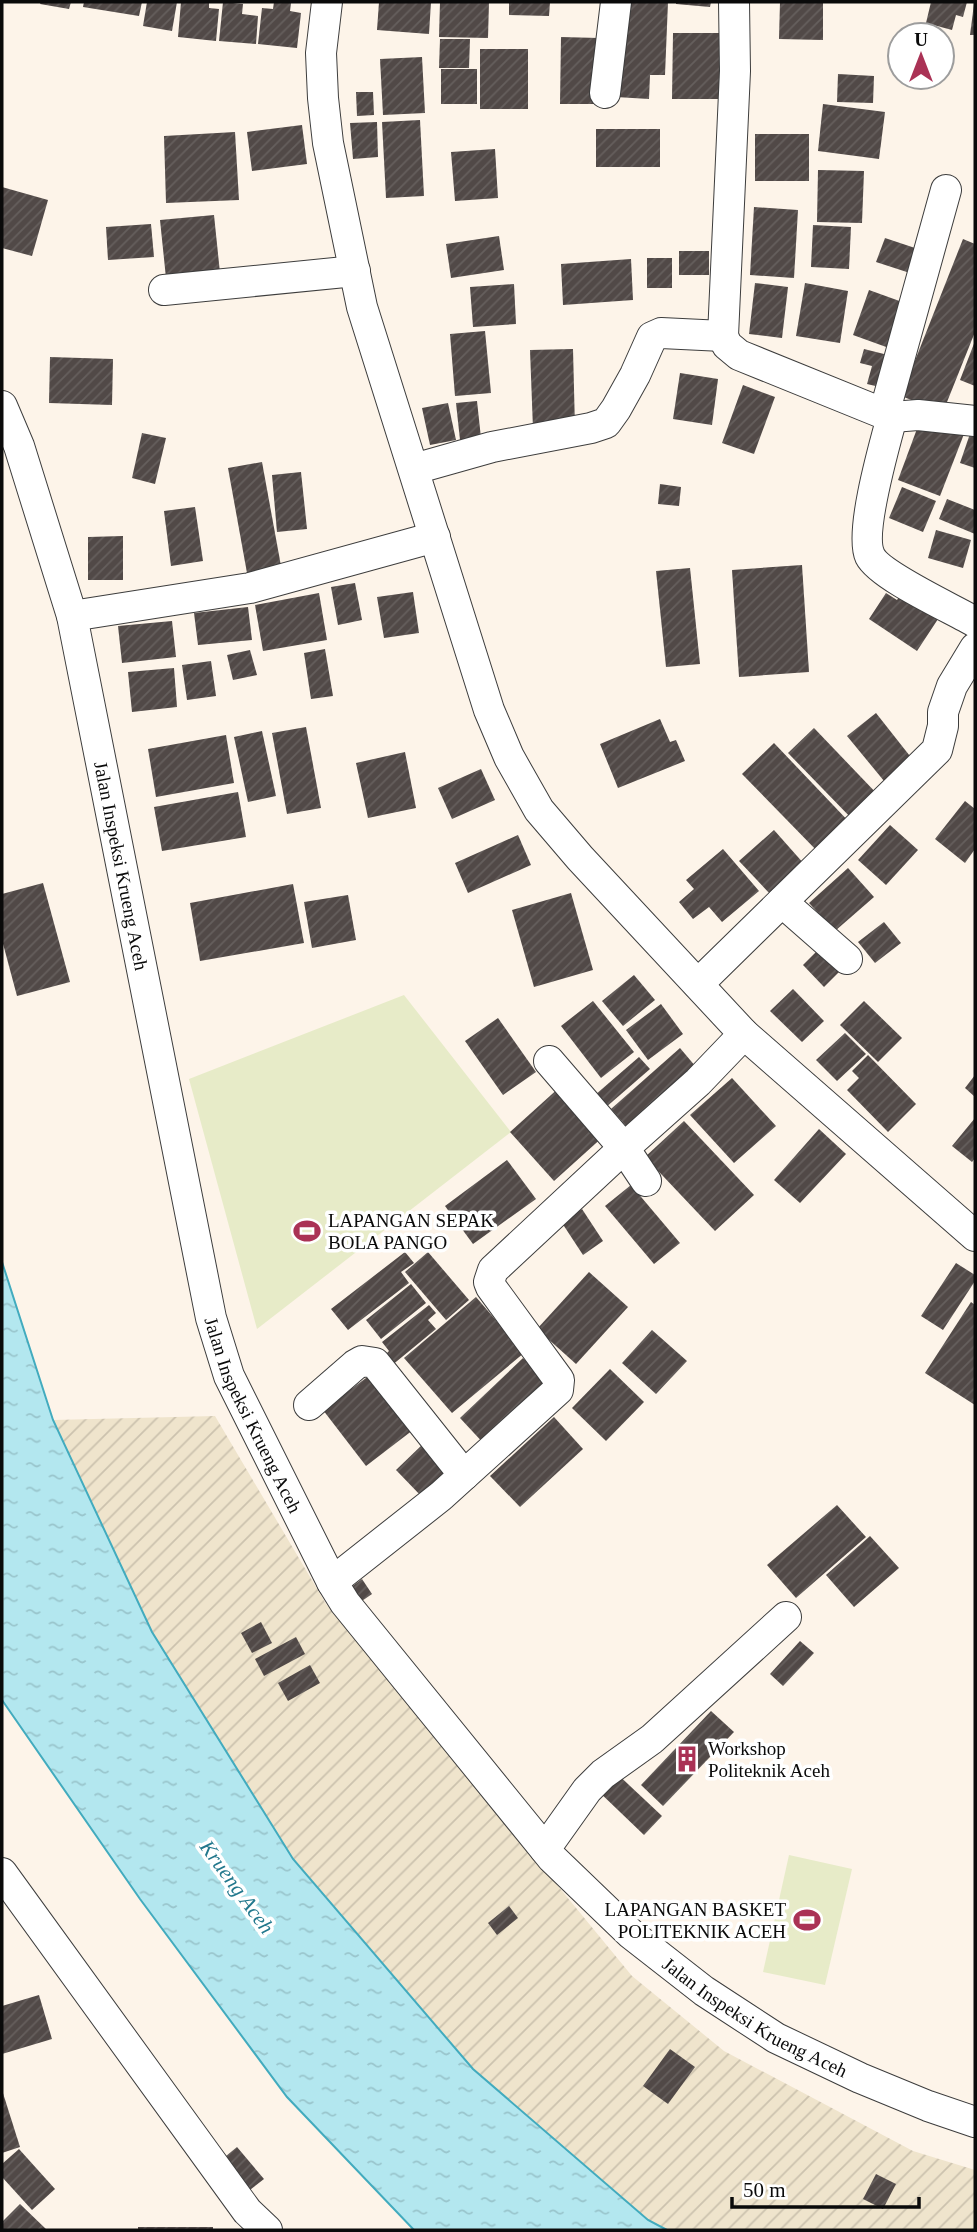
<svg xmlns="http://www.w3.org/2000/svg" width="977" height="2232" font-family="Georgia,serif">
  <defs>
    <pattern id="farmland-furrows" width="10" height="10" patternUnits="userSpaceOnUse" patternTransform="scale(1.75)"><rect width="10" height="10" fill="#efe4cc"/><path d="M-1 1l2-2M0 10L10 0M9 11l2-2" fill="none" stroke="#ccc2ae"/></pattern>
    <pattern id="water-ripples" width="26" height="14" patternUnits="userSpaceOnUse" patternTransform="scale(1.75)"><rect width="26" height="14" fill="#b3e7ef"/><path d="M2 4q2-2 4 0t4 0M15 11q2-2 4 0t4 0" fill="none" stroke="#99c5cc"/></pattern>
    <pattern id="building-hatch" width="6" height="6" patternUnits="userSpaceOnUse" patternTransform="scale(1.75)"><rect width="6" height="6" fill="#514947"/><path d="M-1 1l2-2M0 6l6-6M5 7l2-2" fill="none" stroke="#655f5d"/></pattern>
  </defs>
  <rect width="100%" height="100%" fill="#fdf4e9"/>
  <polygon fill="url(#farmland-furrows)" points="215,1416 326,1604 632,1976 724,2051 913,2151 975,2170 975,2230 667,2230 648,2220 473,2069 293,1859 152,1632 53,1420"/>
  <g fill="#e7ebc8">
    <polygon points="404,995 511,1132 257,1329 189,1079"/>
    <polygon points="789,1855 852,1869 825,1985 763,1972"/>
  </g>
  <polygon fill="url(#water-ripples)" stroke="#42abbe" stroke-width="2" points="2,1262 53,1420 152,1632 293,1859 473,2069 648,2220 667,2230 414,2230 287,2097 140,1899 2,1700"/>
  <g fill="url(#building-hatch)">
    <polygon points="41,2 71,2 69,9 40,4"/>
    <polygon points="84,2 142,2 139,16 83,7"/>
    <polygon points="147,2 177,2 172,31 143,26"/>
    <polygon points="181,2 209,2 209,8 219,9 216,41 178,37"/>
    <polygon points="223,2 243,4 242,14 258,16 256,44 219,41"/>
    <polygon points="274,2 291,3 290,11 301,13 297,48 258,44 262,8 273,9"/>
    <polygon points="379,2 431,2 429,34 377,30"/>
    <polygon points="440,2 489,2 488,38 439,37"/>
    <polygon points="509,2 550,2 549,16 509,15"/>
    <polygon points="627,2 668,2 665,75 650,75 649,99 616,97"/>
    <polygon points="676,2 711,2 710,7 676,4"/>
    <polygon points="780,2 823,2 823,40 779,39"/>
    <polygon points="931,2 967,2 963,17 956,15 952,30 926,23"/>
    <polygon points="974,4 975,4 975,35 970,35"/>
    <polygon points="673,33 722,33 720,99 672,99"/>
    <polygon points="561,37 599,38 598,104 560,104"/>
    <polygon points="440,39 470,39 469,68 439,68"/>
    <rect x="480" y="49" width="48" height="60"/>
    <polygon points="422,57 425,113 383,115 380,59"/>
    <rect x="441" y="69" width="36" height="35"/>
    <polygon points="838,74 874,76 873,103 837,102"/>
    <polygon points="356,92 373,92 374,115 357,116"/>
    <polygon points="823,104 885,112 879,159 818,151"/>
    <polygon points="420,120 424,196 386,198 382,122"/>
    <polygon points="377,122 378,157 353,159 350,123"/>
    <polygon points="302,125 307,164 252,171 247,132"/>
    <rect x="596" y="129" width="64" height="38"/>
    <polygon points="235,132 239,200 166,203 164,136"/>
    <rect x="755" y="134" width="54" height="47"/>
    <polygon points="495,149 498,198 455,201 451,152"/>
    <polygon points="818,170 864,171 862,223 817,222"/>
    <polygon points="2,187 48,200 32,256 2,248"/>
    <polygon points="754,207 798,210 794,278 750,275"/>
    <polygon points="214,215 220,273 166,278 160,220"/>
    <polygon points="151,224 154,257 108,260 106,227"/>
    <polygon points="813,225 851,227 849,269 811,267"/>
    <polygon points="499,236 504,270 451,278 446,244"/>
    <polygon points="885,238 921,250 913,274 876,262"/>
    <polygon points="963,239 975,244 975,332 943,412 901,396"/>
    <rect x="679" y="251" width="30" height="24"/>
    <rect x="647" y="258" width="25" height="30"/>
    <polygon points="631,259 633,300 563,305 561,264"/>
    <polygon points="755,283 788,287 782,338 749,334"/>
    <polygon points="805,283 848,291 840,343 796,336"/>
    <polygon points="514,284 516,324 473,327 470,287"/>
    <polygon points="869,290 905,303 889,348 853,335"/>
    <polygon points="485,331 491,393 455,396 450,334"/>
    <polygon points="975,341 975,386 960,380"/>
    <polygon points="573,349 575,428 533,429 530,350"/>
    <polygon points="864,349 896,357 888,389 867,384 872,366 860,363"/>
    <polygon points="50,357 113,359 112,405 49,403"/>
    <polygon points="680,373 718,379 712,425 673,419"/>
    <polygon points="743,385 775,397 754,454 722,443"/>
    <polygon points="477,401 481,438 460,440 456,403"/>
    <polygon points="448,403 456,440 430,445 422,408"/>
    <polygon points="921,418 964,434 940,496 898,480"/>
    <polygon points="973,425 975,425 975,468 960,463"/>
    <polygon points="142,433 166,438 155,484 132,478"/>
    <polygon points="262,462 281,566 247,573 228,468"/>
    <polygon points="301,472 307,529 277,532 272,475"/>
    <polygon points="660,484 681,487 679,506 658,504"/>
    <polygon points="902,487 936,501 923,532 889,518"/>
    <polygon points="947,499 975,510 975,534 939,519"/>
    <polygon points="195,507 203,561 171,566 164,511"/>
    <polygon points="936,530 971,540 963,568 928,558"/>
    <polygon points="123,536 123,580 88,580 88,537"/>
    <polygon points="802,565 809,672 739,677 732,570"/>
    <polygon points="690,568 700,664 666,667 656,571"/>
    <polygon points="355,583 362,620 338,625 331,587"/>
    <polygon points="903,591 940,616 917,651 869,619 886,593 897,600"/>
    <polygon points="413,592 419,633 384,638 377,597"/>
    <polygon points="319,593 327,640 263,651 255,605"/>
    <polygon points="248,607 252,640 198,645 194,613"/>
    <polygon points="172,621 176,657 122,663 118,626"/>
    <polygon points="325,649 333,696 311,699 304,653"/>
    <polygon points="250,650 257,675 233,680 227,655"/>
    <polygon points="211,661 216,696 187,700 182,665"/>
    <polygon points="174,668 177,707 132,712 128,672"/>
    <polygon points="876,713 917,765 889,787 847,736"/>
    <polygon points="660,719 670,742 676,740 685,761 618,788 600,744"/>
    <polygon points="306,727 321,808 287,814 272,733"/>
    <polygon points="814,728 881,798 855,822 788,753"/>
    <polygon points="262,731 276,796 248,802 234,737"/>
    <polygon points="226,735 234,783 156,797 148,749"/>
    <polygon points="774,743 853,826 822,856 742,774"/>
    <polygon points="405,752 416,808 368,818 356,763"/>
    <polygon points="481,769 495,800 452,819 438,788"/>
    <polygon points="238,792 246,837 162,851 154,807"/>
    <polygon points="965,801 975,809 975,849 965,863 935,839"/>
    <polygon points="890,825 918,850 886,885 858,860"/>
    <polygon points="774,830 805,865 771,895 739,861"/>
    <polygon points="518,835 531,865 468,893 455,863"/>
    <polygon points="723,849 759,891 722,922 709,907 693,919 679,902 694,889 686,880"/>
    <polygon points="848,868 874,897 835,931 809,903"/>
    <polygon points="43,883 70,982 17,996 2,940 2,894"/>
    <polygon points="293,884 304,943 200,961 190,903"/>
    <polygon points="571,893 593,970 534,987 512,910"/>
    <polygon points="348,895 356,940 312,948 304,902"/>
    <polygon points="884,922 901,943 875,963 858,942"/>
    <polygon points="824,944 846,965 824,987 803,965"/>
    <polygon points="634,975 655,1000 623,1026 602,1001"/>
    <polygon points="793,989 824,1021 802,1042 770,1011"/>
    <polygon points="593,1001 634,1052 601,1078 561,1026"/>
    <polygon points="864,1001 902,1038 878,1062 840,1025"/>
    <polygon points="661,1004 683,1034 648,1060 626,1030"/>
    <polygon points="498,1018 536,1072 503,1095 465,1041"/>
    <polygon points="845,1033 866,1054 837,1081 816,1060"/>
    <polygon points="680,1048 696,1067 628,1128 611,1109"/>
    <polygon points="868,1055 916,1104 888,1132 847,1090 859,1078 852,1071"/>
    <polygon points="639,1057 650,1069 605,1108 595,1095"/>
    <polygon points="975,1075 975,1097 965,1088"/>
    <polygon points="732,1078 776,1126 734,1163 690,1115"/>
    <polygon points="561,1086 605,1135 554,1181 510,1132"/>
    <polygon points="975,1118 975,1158 972,1162 952,1146"/>
    <polygon points="684,1121 754,1195 715,1231 645,1157"/>
    <polygon points="819,1129 846,1154 800,1203 774,1180"/>
    <polygon points="507,1160 536,1199 473,1244 445,1206"/>
    <polygon points="631,1185 680,1243 654,1264 605,1206"/>
    <polygon points="582,1209 603,1241 583,1255 562,1223"/>
    <polygon points="405,1252 414,1263 401,1272 409,1283 348,1330 331,1309"/>
    <polygon points="428,1252 469,1300 446,1320 405,1272"/>
    <polygon points="956,1263 975,1275 975,1281 943,1330 921,1316"/>
    <polygon points="589,1272 628,1307 576,1364 537,1329"/>
    <polygon points="411,1284 426,1303 381,1339 366,1320"/>
    <polygon points="476,1297 524,1353 452,1413 404,1358"/>
    <polygon points="971,1302 975,1305 975,1405 925,1373"/>
    <polygon points="429,1305 436,1313 428,1320 436,1329 391,1366 383,1357 389,1351 382,1342"/>
    <polygon points="652,1330 687,1361 656,1394 622,1363"/>
    <polygon points="523,1358 550,1386 487,1447 460,1418"/>
    <polygon points="610,1369 644,1402 606,1441 572,1408"/>
    <polygon points="370,1375 413,1430 366,1466 323,1410"/>
    <polygon points="554,1417 583,1449 520,1507 490,1476"/>
    <polygon points="423,1444 450,1473 423,1498 396,1470"/>
    <polygon points="837,1505 866,1537 796,1598 767,1565"/>
    <polygon points="870,1536 899,1568 854,1607 826,1575"/>
    <polygon points="362,1579 372,1594 356,1605 346,1591"/>
    <polygon points="261,1622 272,1643 252,1653 241,1633"/>
    <polygon points="296,1637 305,1654 264,1676 255,1659"/>
    <polygon points="800,1641 814,1653 783,1686 770,1674"/>
    <polygon points="310,1665 320,1683 288,1701 278,1683"/>
    <polygon points="711,1711 734,1732 663,1806 641,1785"/>
    <polygon points="612,1769 662,1816 644,1835 595,1788"/>
    <polygon points="509,1906 518,1918 497,1935 488,1923"/>
    <polygon points="39,1995 52,2039 2,2054 2,2006"/>
    <polygon points="670,2049 695,2067 668,2104 643,2086"/>
    <polygon points="2,2090 20,2147 2,2153"/>
    <polygon points="237,2147 264,2179 246,2193 220,2161"/>
    <polygon points="19,2149 55,2189 32,2210 2,2177 2,2164"/>
    <polygon points="876,2174 896,2184 883,2209 863,2199"/>
    <polygon points="20,2204 47,2230 2,2230 2,2222"/>
    <rect x="138" y="2227" width="75" height="3"/>
  </g>
  <g fill="none" stroke-linecap="round" stroke-linejoin="round">
    <g stroke="#3d3d3d" stroke-width="32">
      <g id="minor">
        <polyline points="327,2 321,53 323,98 328,143 362,307 489,710 509,757 539,810 580,858 744,1034 975,1236"/>
        <path d="M734,2L735,71L723,336L727,345L739,355L892,417C885,443 859,533 870,556C880,576 953,609 975,622"/>
        <polyline points="605,93 616,2"/>
        <polyline points="164,290 355,271"/>
        <path id="s1" d="M2,406L19,446L72,616L211,1318L229,1376L332,1582L345,1603L552,1858L631,1934L704,1991L776,2038L860,2078L928,2106L975,2122"/>
        <polyline points="884,414 946,190"/>
        <polyline points="892,417 918,415 975,421"/>
        <polyline points="414,469 492,447 591,428 606,423 616,409 635,375 652,337 661,333 723,336"/>
        <polyline points="72,616 250,588 435,537"/>
        <polyline points="782,902 847,959"/>
        <polyline points="698,984 937,750 943,726 943,712 952,686 975,648"/>
        <polyline points="549,1061 624,1148 646,1181"/>
        <polyline points="309,1405 355,1365 362,1361 375,1363 464,1475"/>
        <polyline points="332,1582 441,1496 558,1390 559,1380 491,1287 489,1282 493,1270 624,1148 698,1082 744,1034"/>
        <polyline points="545,1849 587,1790 603,1774 652,1739 786,1617"/>
        <polyline points="2,1873 247,2211 267,2230"/>
      </g>
    </g>
    <use href="#minor" stroke="#fff" stroke-width="30"/>
  </g>
  <defs>
    <g id="stadium-bare" transform="scale(2.1)"><path d="M0-5a6.5 5 0 1 0 0 10a6.5 5 0 1 0 0-10ZM-3.5-1.8h7v3.6h-7Z" fill="#aa3255" stroke="#fff" stroke-width="2.5" paint-order="stroke"/></g>
    <g id="building-bare" transform="scale(2.1)"><path d="M-4-6H4V6H1V3H-1V6H-4ZM-2.5-4.3h1.7v1.8h-1.7ZM.8-4.3h1.7v1.8H.8ZM-2.5-1h1.7V.8h-1.7ZM.8-1h1.7V.8H.8Z" fill="#aa3255" stroke="#fff" stroke-width="2.5" paint-order="stroke"/></g>
  </defs>
  <g fill-rule="evenodd">
    <use href="#stadium-bare" x="307" y="1231"/>
    <use href="#building-bare" x="687" y="1759"/>
    <use href="#stadium-bare" x="807" y="1920"/>
  </g>
  <g text-anchor="middle" stroke-width="7" stroke-linejoin="round" paint-order="stroke">
    <g font-size="19" fill="#0a0a0a" stroke="#fff">
      <text dy="7" stroke="none"><textPath href="#s1" startOffset="476">Jalan Inspeksi Krueng Aceh</textPath></text>
      <text dy="7" stroke="none"><textPath href="#s1" startOffset="1043">Jalan Inspeksi Krueng Aceh</textPath></text>
      <text dy="7" stroke="none"><textPath href="#s1" startOffset="1841">Jalan Inspeksi Krueng Aceh</textPath></text>
    </g>
    <g font-size="19" fill="#0a0a0a" stroke="#fff" text-anchor="start">
      <text x="328" y="1227">LAPANGAN SEPAK<tspan x="328" dy="22">BOLA PANGO</tspan></text>
      <text x="708" y="1755">Workshop<tspan x="708" dy="22">Politeknik Aceh</tspan></text>
      <text x="786" y="1916" text-anchor="end">LAPANGAN BASKET<tspan x="786" dy="22">POLITEKNIK ACEH</tspan></text>
    </g>
    <g font-size="21" font-style="italic" fill="#22788d" stroke="#fff">
      <text transform="translate(237 1887) rotate(54)" y="7">Krueng Aceh</text>
    </g>
  </g>
  <rect width="977" height="2232" fill="none" stroke="#0a0a0a" stroke-width="7"/>
  <g transform="translate(921 56)"><circle r="33" fill="#ffffff" stroke="#9d9d9d" stroke-width="2"/>
  <path d="M0-5L12 26L0 18L-12 26Z" fill="#aa3255"/>
  <text y="-10" font-size="19" font-weight="bold" text-anchor="middle" fill="#0a0a0a">U</text>
  </g>
  <path d="M732 2197v10h187v-10" fill="none" stroke="#0a0a0a" stroke-width="3.5"/>
  <text x="743" y="2197" font-size="21" fill="#0a0a0a" stroke="#ffffff" stroke-width="5" paint-order="stroke">50 m</text>
</svg>
